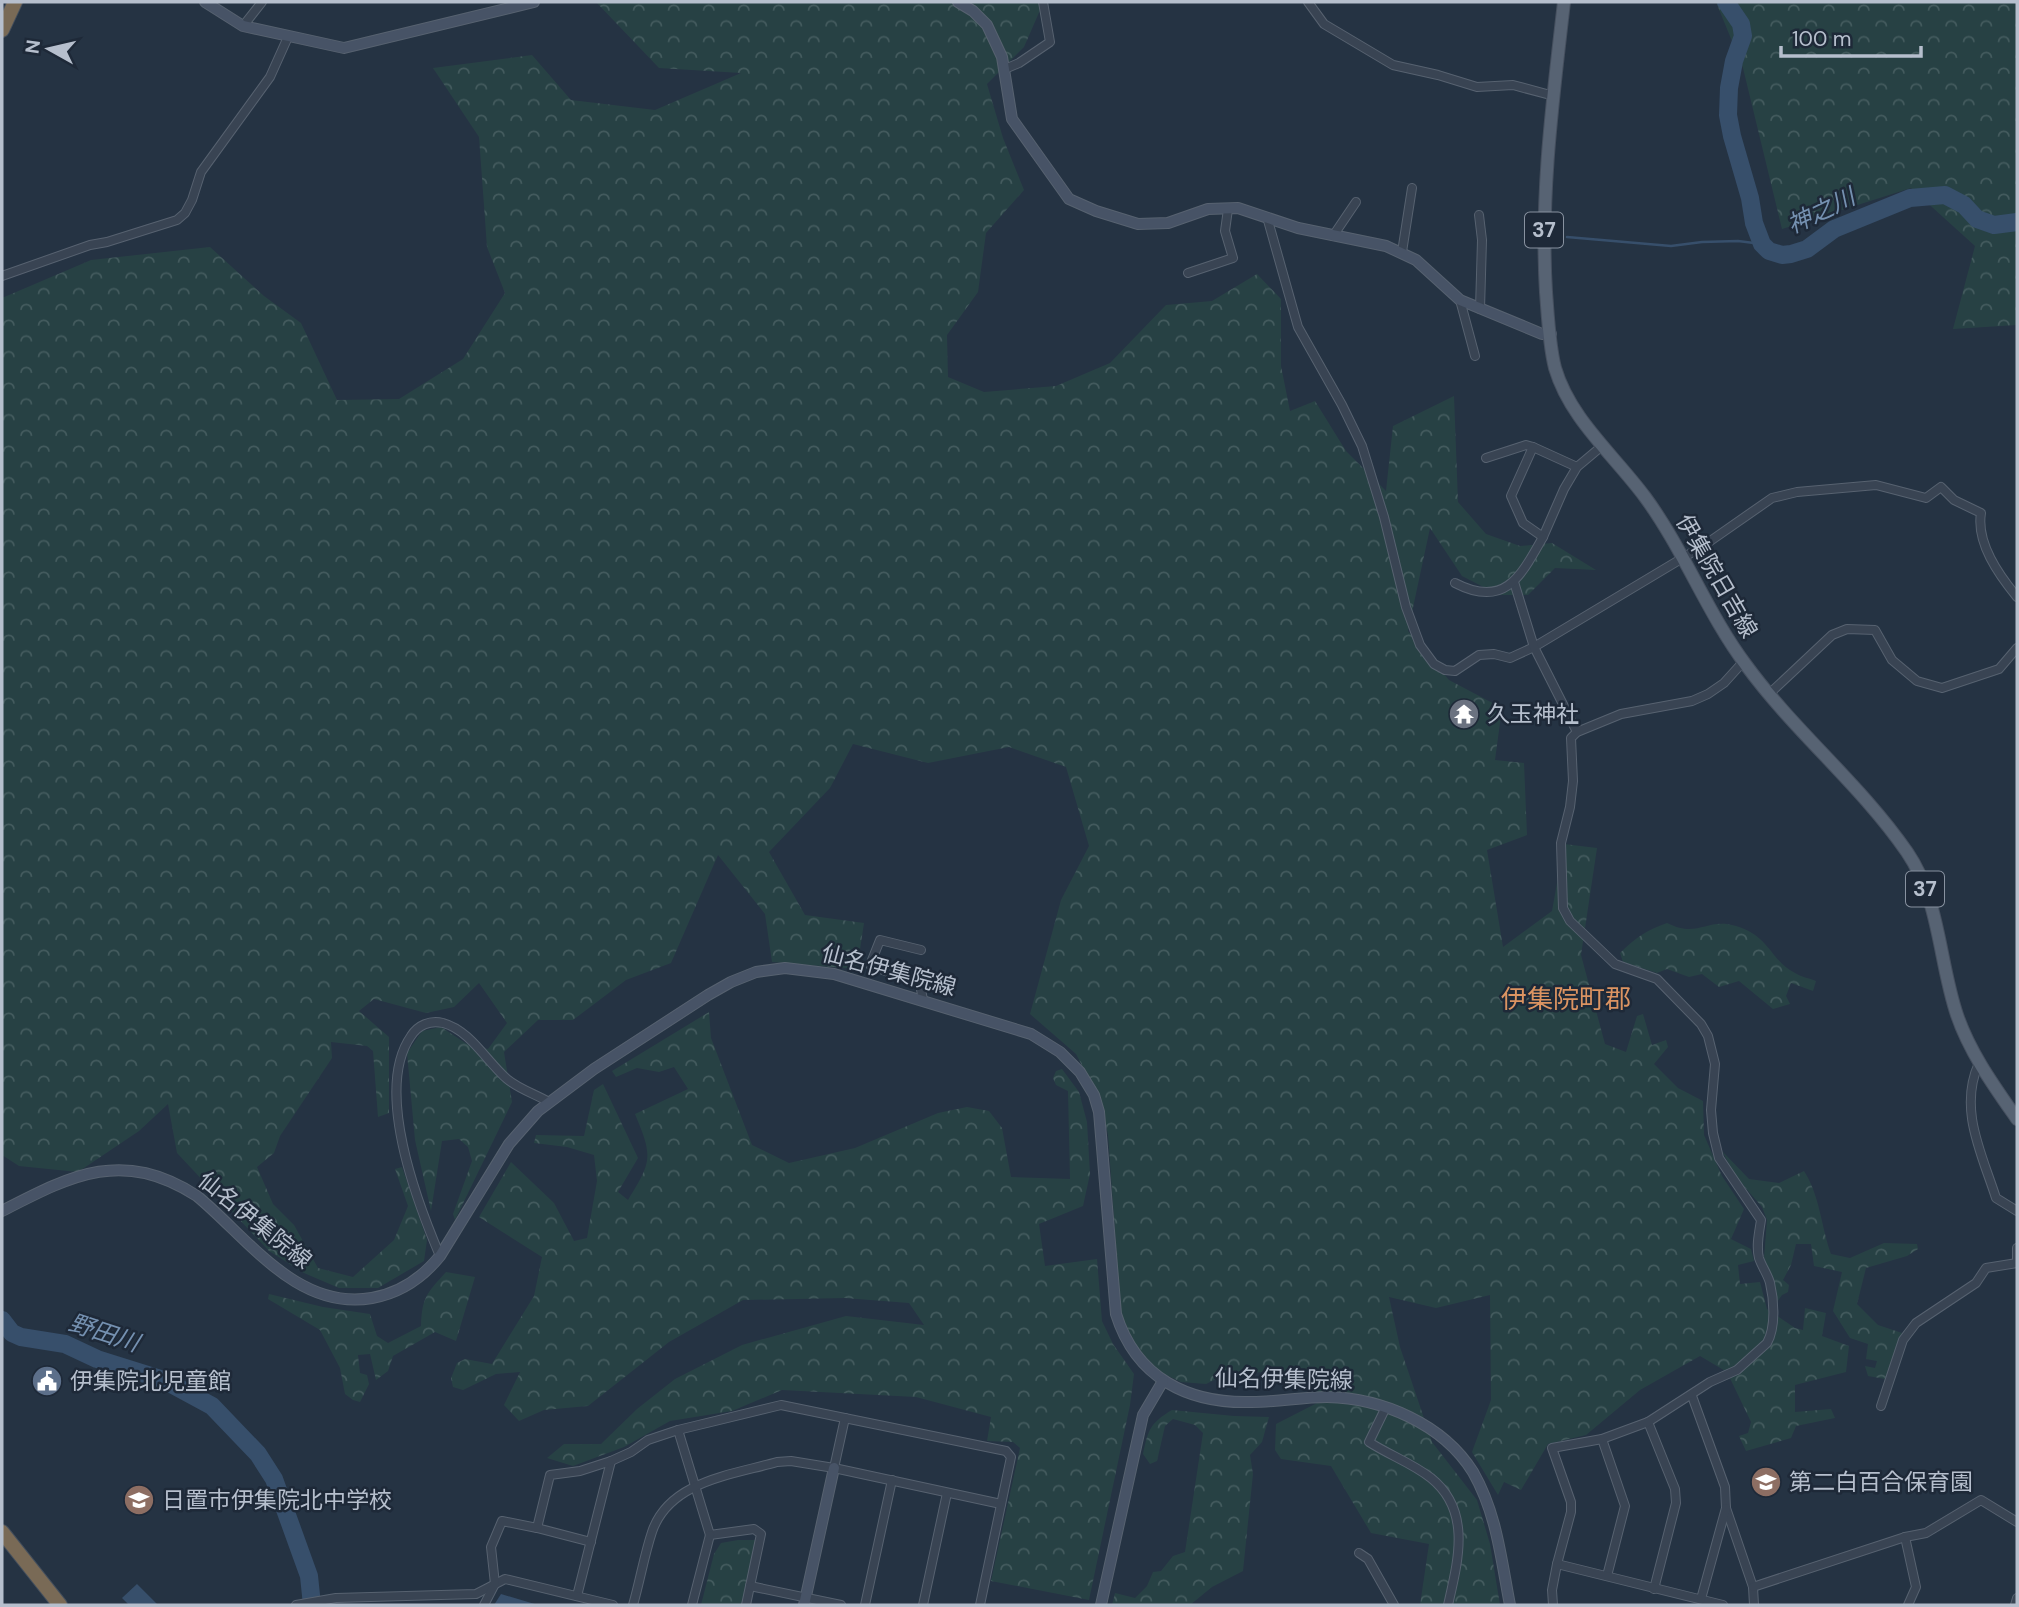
<svg xmlns="http://www.w3.org/2000/svg" width="2019" height="1607" font-family="'DM Sans','Noto Sans JP',sans-serif">
  <defs>
    <pattern id="forest-crowns" width="20" height="18" patternUnits="userSpaceOnUse" patternTransform="scale(1.75)"><rect width="20" height="18" fill="#274144"/><path d="M2 6a3 3 0 1 1 6 0M12 15a3 3 0 1 1 6 0" fill="none" stroke="#445b5e"/></pattern>
  </defs>
  <rect width="100%" height="100%" fill="#253343"/>
  <g fill="url(#forest-crowns)">
    <polygon points="596,2 1040,2 1041,8 1024,47 987,84 1003,138 1024,190 986,233 978,292 947,335 948,377 984,392 1056,386 1110,363 1166,305 1212,301 1257,274 1281,299 1281,366 1290,411 1315,401 1346,451 1386,491 1393,426 1454,396 1458,502 1486,534 1520,546 1552,543 1596,570 1555,568 1528,595 1499,595 1462,576 1430,528 1408,631 1449,680 1502,708 1495,760 1524,763 1527,835 1487,850 1503,947 1552,911 1564,844 1597,848 1581,955 1605,1044 1626,1052 1637,1016 1643,1014 1652,1045 1666,1040 1668,1047 1654,1064 1678,1088 1703,1101 1704,1135 1722,1176 1744,1209 1731,1239 1751,1249 1754,1261 1738,1265 1740,1284 1760,1282 1767,1309 1795,1328 1803,1330 1805,1308 1826,1313 1822,1336 1849,1346 1846,1372 1795,1385 1795,1412 1831,1409 1835,1418 1796,1426 1791,1438 1746,1451 1739,1436 1748,1433 1751,1422 1727,1372 1700,1356 1640,1390 1586,1435 1548,1444 1521,1490 1504,1482 1498,1495 1472,1452 1491,1400 1490,1295 1436,1308 1389,1297 1400,1347 1432,1442 1477,1500 1490,1544 1500,1605 1420,1605 1429,1544 1371,1533 1331,1466 1281,1459 1275,1450 1276,1424 1317,1403 1316,1390 1263,1372 1224,1375 1206,1384 1181,1382 1160,1372 1135,1345 1121,1314 1108,1135 1101,1102 1076,1054 1030,1014 1061,900 1089,846 1066,767 1009,747 928,763 853,744 830,788 769,852 805,915 864,923 857,969 772,962 765,914 718,855 671,963 626,980 573,1020 538,1020 504,1052 512,1102 455,1220 453,1214 472,1161 468,1147 459,1139 442,1141 431,1211 415,1140 407,1053 422,1031 441,1027 467,1044 488,1049 507,1023 479,983 454,1007 426,1013 374,999 359,1011 389,1037 389,1113 378,1117 373,1051 367,1046 331,1042 332,1058 280,1136 274,1153 257,1167 273,1204 294,1225 318,1268 353,1277 394,1240 408,1206 395,1169 402,1167 427,1240 424,1261 378,1288 339,1288 304,1273 269,1251 177,1153 168,1104 139,1131 78,1172 19,1166 2,1155 2,298 91,260 210,247 264,296 301,323 337,400 399,399 463,359 505,293 487,247 479,137 433,68 532,55 571,100 655,110 741,73 659,68"/>
    <polygon points="1716,2 2017,2 2017,325 1953,329 1975,246 1911,188 1782,229 1743,68"/>
    <path d="M1667,923C1699,939 1706,917 1736,926C1770,936 1769,959 1795,973C1801,977 1809,978 1816,981L1813,991L1791,983L1786,996L1790,1004L1773,1009L1739,981L1719,987L1702,974L1689,977L1667,969L1657,973L1623,962L1620,953C1635,938 1647,930 1667,923Z"/>
    <path d="M709,1012L711,1038L752,1145L789,1163L855,1148L938,1113L967,1107L989,1111L1002,1128L1011,1177L1070,1179L1068,1091L1056,1085L1053,1078L1056,1071L1062,1069L1079,1092L1087,1122L1090,1174L1083,1206L1039,1224L1045,1266L1097,1259L1102,1321L1113,1344L1134,1374L1130,1405L1089,1600L991,1581L1020,1448L1013,1442L987,1441L991,1417L916,1397L782,1390L732,1411L670,1421L624,1447L573,1466L547,1458L564,1444H601L637,1409L675,1379L742,1345L846,1316L924,1325L909,1303L845,1298L743,1300L669,1342L588,1406L544,1410L519,1421L504,1405L520,1372L496,1374L463,1390L453,1387L451,1378L457,1363L465,1359L492,1364L534,1296L542,1257L479,1217L511,1162L554,1203L574,1241L587,1238L597,1181L594,1155L567,1147L534,1143L536,1135L584,1136L594,1090L603,1084L638,1158L618,1192L628,1200C652,1161 653,1157 635,1114L688,1089L674,1067L659,1072L637,1068L616,1077L612,1071Z"/>
    <path d="M1722,1151L1749,1179L1779,1183L1804,1171C1820,1196 1821,1226 1831,1254L1850,1258L1884,1243L1917,1244L1918,1249L1907,1256L1866,1268L1857,1304L1878,1325L1902,1333L1885,1379L1868,1376L1865,1366L1875,1368L1877,1361L1866,1359L1868,1344L1850,1338L1833,1311L1842,1272L1814,1266L1811,1244H1796L1791,1265L1783,1280L1789,1285L1788,1292L1782,1295L1777,1302L1774,1283L1764,1258L1767,1220L1762,1207L1736,1177Z"/>
    <path d="M446,1272L475,1277L456,1341L435,1332L393,1356L388,1371L376,1380L370,1354L358,1355L360,1373L367,1375L369,1384L360,1402L353,1400L345,1394L340,1368L320,1330L268,1299L269,1294L323,1307L370,1314L377,1336L388,1343L421,1326C422,1297 427,1293 446,1272Z"/>
    <path d="M1172,1410L1234,1416L1269,1417L1262,1442L1250,1455L1253,1474L1243,1571L1212,1587L1190,1605H1112L1115,1593L1135,1598L1147,1586L1153,1572L1161,1571L1173,1556L1185,1552L1203,1433L1195,1425L1173,1419L1165,1426L1157,1461L1150,1464L1143,1454C1148,1430 1150,1423 1172,1410Z"/>
    <polygon points="738,1540 756,1540 742,1605 701,1605 714,1554 721,1543"/>
  </g>
  <g fill="#374f6b">
    <polygon points="137,1584 158,1605 129,1605 122,1598"/>
    <polygon points="501,1594 538,1605 494,1605"/>
  </g>
  <g fill="none" stroke-linecap="round" stroke-linejoin="round">
    <polyline stroke="#374f6b" stroke-width="2.5" points="1567,237 1671,246 1702,242 1738,241 1762,244"/>
    <g stroke="#374f6b" stroke-width="18">
      <polyline points="1726,2 1741,24 1743,36 1734,61 1729,88 1728,115 1732,136 1750,198 1754,223 1762,244 1769,251 1782,255 1791,254 1807,249 1834,229 1910,198 1945,195 1964,205 1977,219 1994,225 2017,222"/>
      <polyline points="2,1320 12,1333 21,1337 65,1344 97,1359 164,1380 212,1406 258,1454 274,1479 309,1576 312,1605"/>
    </g>
    <g stroke="#576270" stroke-width="10">
      <g id="street">
        <polyline points="1308,2 1324,24 1393,65 1438,75 1477,87 1513,85 1554,96"/>
        <polyline points="243,26 262,2"/>
        <polyline points="1005,69 1019,63 1050,42 1043,2"/>
        <polyline points="1479,215 1482,240 1480,309"/>
        <path d="M1267,217L1298,327L1342,405L1362,446L1384,517L1406,607L1420,645L1434,664L1445,670L1455,671L1479,655L1494,654L1510,658L1534,647L1706,544L1772,498L1797,492L1876,485L1926,498L1941,487L1954,500L1981,513C1976,543 1999,575 2017,597"/>
        <polyline points="1333,236 1356,202"/>
        <polyline points="1402,252 1412,188"/>
        <polyline points="1188,273 1233,258 1225,231 1228,209"/>
        <polyline points="2,276 90,245 107,242 177,220 185,213 192,200 201,172 270,77 288,37"/>
        <polyline points="1460,300 1475,356"/>
        <polyline points="1486,458 1526,445 1533,447"/>
        <polyline points="1577,467 1564,489 1543,537 1523,523 1511,496 1533,447 1577,467 1602,446"/>
        <polyline points="1514,582 1534,647 1577,732"/>
        <path d="M1455,583C1505,609 1521,576 1543,537"/>
        <polyline points="1768,695 1832,635 1847,629 1875,630 1892,660 1917,681 1942,688 1999,669 2017,648"/>
        <polyline points="921,950 880,940 870,965 920,984 923,1000"/>
        <path d="M1979,1063C1958,1109 1982,1154 1996,1198L2017,1211"/>
        <path d="M440,1256C417,1202 374,1089 411,1036C418,1025 430,1020 443,1023C470,1030 487,1062 507,1079C519,1089 535,1094 549,1102"/>
        <polyline points="2017,1263 2017,1248"/>
        <polyline points="1692,1396 1725,1487 1726,1508 1753,1587 1754,1605"/>
        <polyline points="1881,1406 1903,1340 1916,1323 1976,1283 1986,1268 2017,1263"/>
        <path d="M1386,1407L1369,1442C1389,1455 1412,1463 1431,1478C1472,1511 1458,1561 1448,1605"/>
        <polyline points="1648,1422 1675,1489 1676,1503 1654,1589"/>
        <polyline points="678,1430 710,1535 754,1529 761,1534 746,1605"/>
        <polyline points="1602,1439 1625,1506 1607,1576"/>
        <polyline points="834,1468 845,1418"/>
        <polyline points="537,1528 591,1542"/>
        <polyline points="1905,1537 1916,1587 1908,1605"/>
        <polyline points="1359,1553 1368,1559 1394,1605"/>
        <polyline points="1557,1564 1723,1605"/>
        <polyline points="750,1586 841,1605"/>
        <polyline points="1753,1587 1905,1537 1926,1533 1981,1500 2017,1522"/>
        <polyline points="577,1596 611,1461"/>
        <polyline points="1701,1599 1726,1508"/>
        <polyline points="296,1605 336,1598 476,1594 505,1579 613,1605"/>
        <polyline points="484,1605 495,1584 491,1547 502,1521 537,1528 550,1475 580,1471 611,1461 631,1452 648,1440 678,1430 781,1405 1006,1451 1011,1457 980,1605"/>
        <path d="M633,1605C640,1581 644,1556 652,1532C669,1481 732,1475 777,1462L791,1461L834,1468L1001,1504"/>
        <polyline points="692,1605 710,1535"/>
        <polyline points="865,1605 892,1480"/>
        <polyline points="923,1605 947,1493"/>
        <path d="M1553,1605L1552,1590L1557,1564L1571,1512V1502L1552,1448L1602,1439L1648,1422L1710,1382L1737,1370L1767,1343C1776,1327 1774,1300 1770,1283C1768,1275 1762,1267 1759,1258C1756,1246 1759,1233 1761,1220L1719,1158L1713,1133L1711,1110L1715,1064L1708,1036L1701,1024L1657,979L1615,964L1570,921L1563,908L1561,843L1570,807L1573,781L1571,738L1577,732L1621,714L1692,701L1708,694L1724,683L1743,662"/>
        <polyline points="2015,1605 2017,1598"/>
      </g>
    </g>
    <g stroke="#576270" stroke-width="12">
      <g id="secondary">
        <polyline points="205,2 243,26 344,48 534,2"/>
        <polyline points="958,2 973,11 987,25 1002,57 1012,119 1069,199 1096,211 1138,224 1168,223 1208,209 1238,208 1298,228 1386,246 1416,260 1460,300 1542,334 1551,334"/>
        <path d="M2,1211C72,1175 122,1148 197,1196C248,1238 297,1311 372,1298C400,1293 423,1277 440,1256L509,1144L538,1111L594,1069L708,995L731,982L756,972L785,968L834,974L1031,1034L1060,1052L1080,1072L1094,1095L1099,1112L1116,1314C1136,1378 1188,1404 1252,1402C1277,1402 1302,1397 1327,1397C1382,1398 1443,1424 1473,1472C1497,1514 1501,1559 1510,1605"/>
        <polyline points="804,1605 834,1468"/>
        <polyline points="1101,1605 1143,1415 1163,1381"/>
      </g>
    </g>
    <g stroke="#46505f" stroke-width="14">
      <path id="primary" d="M1564,2C1553,98 1540,195 1546,292C1548,317 1549,344 1555,368C1570,419 1614,455 1645,497C1684,550 1707,613 1746,665C1795,732 1860,784 1907,852C1940,900 1939,962 1957,1015C1970,1053 1994,1086 2017,1119"/>
    </g>
    <g stroke="#444f5d" stroke-width="16">
      <g id="highway">
        <polyline points="2,30 15,2"/>
        <polyline points="2,1532 60,1605"/>
      </g>
    </g>
    <use href="#street" stroke="#394453" stroke-width="8"/>
    <use href="#secondary" stroke="#475366" stroke-width="10"/>
    <use href="#primary" stroke="#576373" stroke-width="12"/>
    <use href="#highway" stroke="#796a56" stroke-width="14"/>
  </g>
  <defs>
    <g id="temple-disc" transform="scale(1.575)"><circle r="9.5" fill="#6b7280" stroke="#1e2938"/><path d="M0-6L5-2H3V0L6.5 2.5H4V6H1.5V3h-3V6H-4V2.5H-6.5L-3 0V-2H-5Z" fill="#fff"/></g>
    <g id="civic-disc" transform="scale(1.575)"><circle r="9.5" fill="#5c6f8a" stroke="#1e2938"/><path d="M-.6-6.5H3V-4.5H.6V-3L4-1V1h2V6H-6V1h2V-1L-.6-3ZM-1.2 2.5V6h2.4V2.5Z" fill="#fff"/></g>
    <g id="school-disc" transform="scale(1.575)"><circle r="9.5" fill="#8d6e63" stroke="#1e2938"/><path d="M0-5L7-2L0 1L-7-2ZM-4 1L0 2.5L4 1V4Q0 6-4 4Z" fill="#fff"/></g>
  </defs>
  <g fill-rule="evenodd">
    <use href="#temple-disc" x="1464" y="714"/>
    <use href="#civic-disc" x="47" y="1381"/>
    <use href="#school-disc" x="1766" y="1482"/>
    <use href="#school-disc" x="139" y="1500"/>
  </g>
  <g text-anchor="middle" stroke-width="5" stroke-linejoin="round" paint-order="stroke">
    <g fill="#1e2938" stroke="#8892a0" stroke-width="2">
      <rect x="1525" y="212.5" width="38" height="35" rx="5"/>
      <rect x="1906" y="871.5" width="38" height="35" rx="5"/>
    </g>
    <g font-size="21" font-weight="bold" fill="#b6bfcd">
      <text x="1544" y="237">37</text>
      <text x="1925" y="896">37</text>
    </g>
    <g font-size="23" fill="#b6bfcd" stroke="#1e2938">
      <text transform="translate(1717 576) rotate(60)" y="8">伊集院日吉線</text>
      <text transform="translate(889 970) rotate(15)" y="8">仙名伊集院線</text>
      <text transform="translate(255 1220) rotate(39)" y="8">仙名伊集院線</text>
      <text transform="translate(1284 1379) rotate(1)" y="8">仙名伊集院線</text>
    </g>
    <g font-size="23" fill="#b6bfcd" stroke="#1e2938" text-anchor="start">
      <text x="1487" y="722">久玉神社</text>
      <text x="70" y="1389">伊集院北児童館</text>
      <text x="1789" y="1490">第二白百合保育園</text>
      <text x="162" y="1508">日置市伊集院北中学校</text>
    </g>
    <g font-size="24" font-style="italic" fill="#7591b1" stroke="#1e2938">
      <text transform="translate(1821 211) rotate(-26)" y="8">神之川</text>
      <text transform="translate(104 1333) rotate(18)" y="8">野田川</text>
    </g>
    <g font-size="26" fill="#dc9462" stroke="#1e2938">
      <text x="1566" y="1008">伊集院町郡</text>
    </g>
  </g>
  <rect width="2019" height="1607" fill="none" stroke="#b6bfcd" stroke-width="7"/>
  <g transform="translate(49 49) rotate(278)" stroke="#1e2938" stroke-width="5" paint-order="stroke">
  <path d="M0-5L12 26L0 18L-12 26Z" fill="#b6bfcd"/>
  <text y="-10" font-size="19" font-weight="bold" text-anchor="middle" fill="#b6bfcd">N</text>
  </g>
  <path d="M1781 46v10h140v-10" fill="none" stroke="#b6bfcd" stroke-width="3.5"/>
  <text x="1792" y="46" font-size="21" fill="#b6bfcd" stroke="#1e2938" stroke-width="5" paint-order="stroke">100 m</text>
</svg>
